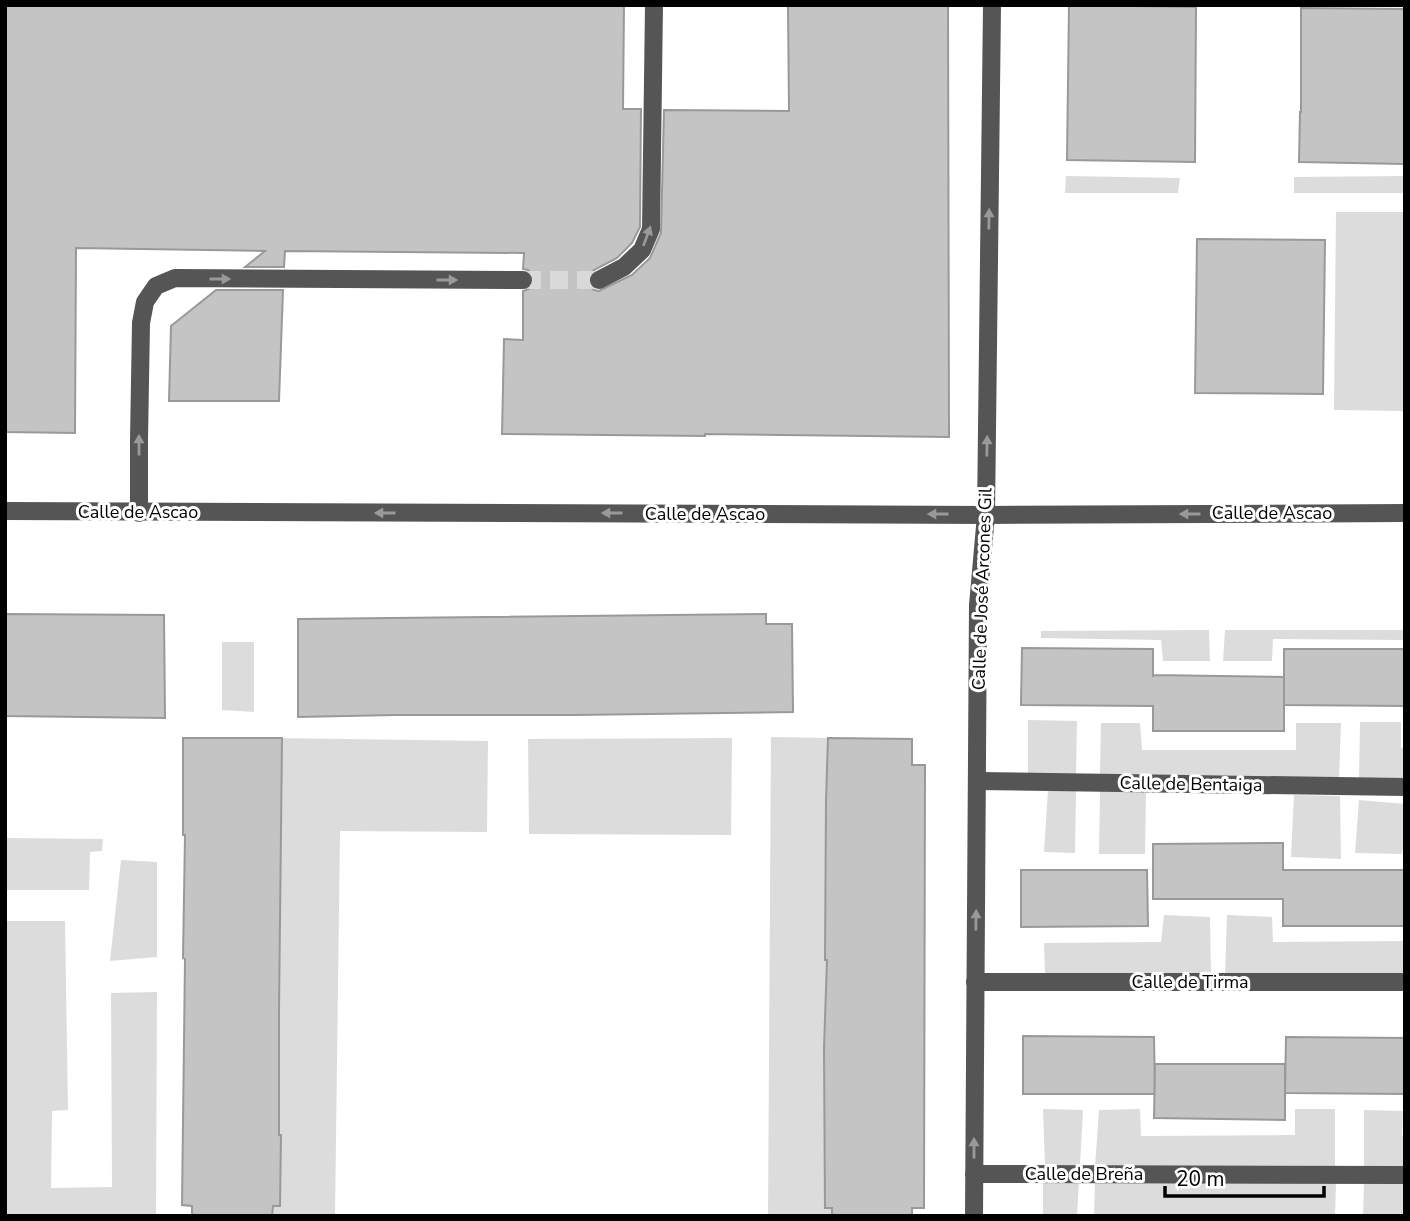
<svg xmlns="http://www.w3.org/2000/svg" width="1410" height="1221" font-family="'Nunito Sans',sans-serif">
  <rect width="100%" height="100%" fill="#fff"/>
  <g fill="#dcdcdc">
    <polygon points="1066,176 1180,178 1178,193 1065,193"/>
    <polygon points="1405,176 1405,193 1294,193 1294,177"/>
    <polygon points="1336,212 1405,212 1405,411 1334,410"/>
    <polygon points="1209,630 1210,661 1163,661 1161,640 1041,638 1041,631"/>
    <polygon points="1225,630 1405,630 1405,640 1273,639 1272,661 1223,661"/>
    <polygon points="222,642 254,642 254,712 222,710"/>
    <polygon points="1028,720 1077,721 1076,775 1028,774"/>
    <polygon points="1360,722 1401,722 1401,748 1405,748 1405,778 1359,778"/>
    <polygon points="1101,723 1140,723 1142,750 1296,750 1296,723 1341,723 1339,778 1100,775"/>
    <polygon points="771,737 833,738 827,767 826,793 825,960 833,961 825,1207 832,1208 832,1216 768,1216"/>
    <polygon points="273,738 488,741 487,832 340,831 335,1216 272,1216 281,1160 281,1136 272,1135 272,1082 279,1081 280,1055 272,1055 279,1037 280,1012 272,1012 272,959 280,959 280,934 273,933 274,914 281,913 281,887 273,887 281,834 281,810"/>
    <polygon points="732,738 731,835 529,834 528,739"/>
    <polygon points="1048,790 1076,790 1075,853 1044,852"/>
    <polygon points="1100,790 1146,790 1145,854 1099,854"/>
    <polygon points="1294,795 1340,796 1341,859 1291,857"/>
    <polygon points="1359,800 1405,804 1405,834 1402,854 1355,853"/>
    <polygon points="5,838 103,839 102,851 90,852 89,890 5,890"/>
    <polygon points="121,860 157,862 157,957 110,961"/>
    <polygon points="1164,915 1210,917 1211,975 1045,974 1044,943 1161,942"/>
    <polygon points="1227,915 1272,917 1273,942 1405,941 1405,975 1225,975"/>
    <polygon points="5,921 65,921 68,1110 52,1111 51,1188 112,1187 111,993 157,992 156,1216 5,1216"/>
    <polygon points="1043,1109 1083,1110 1080,1165 1045,1166"/>
    <polygon points="1140,1109 1141,1136 1295,1135 1295,1109 1335,1109 1335,1168 1095,1166 1099,1110"/>
    <polygon points="1364,1110 1403,1111 1402,1136 1405,1136 1405,1168 1364,1168"/>
    <polygon points="1043,1180 1079,1181 1077,1216 1043,1216"/>
    <polygon points="1095,1181 1336,1183 1335,1216 1094,1216"/>
    <polygon points="1364,1183 1405,1183 1405,1216 1363,1216"/>
  </g>
  <g fill="#c4c4c4" stroke="#999" stroke-width="2">
    <polygon points="5,5 624,5 623,109 641,109 640,227 632,243 617,258 594,270 589,275 588,280 589,286 594,290 599,291 632,275 650,258 661,233 664,110 789,111 788,5 948,5 949,437 705,434 705,436 502,434 504,339 523,340 523,291 529,289 534,281 532,274 528,270 523,269 524,253 285,251 284,267 245,267 265,251 76,248 75,433 5,432"/>
    <polygon points="1069,5 1196,7 1195,162 1067,160"/>
    <polygon points="1301,8 1405,9 1405,164 1299,162 1300,112 1301,112"/>
    <polygon points="1197,239 1325,240 1323,394 1195,393"/>
    <polygon points="216,290 283,290 279,401 169,401 171,326"/>
    <polygon points="5,614 164,615 165,718 5,716"/>
    <polygon points="766,614 766,624 792,624 793,712 573,715 395,715 298,717 298,619"/>
    <polygon points="1022,648 1153,649 1153,677 1153,675 1284,677 1284,731 1153,731 1153,706 1021,705"/>
    <polygon points="1284,649 1405,649 1405,706 1284,705"/>
    <polygon points="183,738 282,738 279,1011 279,1135 281,1135 280,1206 273,1206 272,1216 192,1216 192,1206 182,1205 185,959 183,958 185,835 183,835"/>
    <polygon points="828,738 912,739 912,765 925,765 924,1208 912,1208 912,1216 832,1216 832,1208 825,1208 824,1048 827,960 825,960 826,801"/>
    <polygon points="1283,843 1283,870 1405,870 1405,926 1283,926 1283,899 1153,899 1153,844"/>
    <polygon points="1021,870 1147,870 1148,926 1021,927"/>
    <polygon points="1023,1036 1154,1037 1155,1094 1023,1094"/>
    <polygon points="1286,1037 1405,1038 1405,1094 1285,1093"/>
    <polygon points="1155,1064 1285,1064 1285,1120 1154,1118"/>
  </g>
  <g fill="none" stroke-linecap="round" stroke-linejoin="round">
    <polyline stroke="#d9d9d9" stroke-width="18" stroke-dasharray="18 9" stroke-linecap="butt" points="523,280 599,280"/>
    <g stroke="#555" stroke-width="18">
      <polyline points="599,280 624,267 642,250 651,229 654,5"/>
      <polyline points="5,511 986,515 1405,513"/>
      <polyline points="139,513 139,440 141,323 145,302 156,286 175,278 523,280"/>
      <polyline points="977,781 1405,787"/>
      <polyline points="975,982 1405,982"/>
      <polyline points="974,1174 1405,1175"/>
      <polyline points="974,1216 978,605 986,515 992,5"/>
    </g>
  </g>
  <defs><path id="oneway-solid" d="M-6-.8H1V-3.2L6.5 0L1 3.2V.8H-6Z" transform="scale(1.75)"/></defs>
  <g fill="#999">
    <use href="#oneway-solid" transform="translate(989 219) rotate(-89)"/>
    <use href="#oneway-solid" transform="translate(647 236) rotate(-70)"/>
    <use href="#oneway-solid" transform="translate(220 279)"/>
    <use href="#oneway-solid" transform="translate(447 280)"/>
    <use href="#oneway-solid" transform="translate(139 445) rotate(-90)"/>
    <use href="#oneway-solid" transform="translate(987 446) rotate(-89)"/>
    <use href="#oneway-solid" transform="translate(385 513) rotate(-180)"/>
    <use href="#oneway-solid" transform="translate(612 513) rotate(-180)"/>
    <use href="#oneway-solid" transform="translate(938 514) rotate(-180)"/>
    <use href="#oneway-solid" transform="translate(1190 514) rotate(180)"/>
    <use href="#oneway-solid" transform="translate(976 920) rotate(-89)"/>
    <use href="#oneway-solid" transform="translate(974 1148) rotate(-90)"/>
  </g>
  <g text-anchor="middle" stroke-width="6" stroke-linejoin="round" paint-order="stroke">
    <g font-size="18" fill="#000" stroke="#fff">
      <text x="138" y="518">Calle de Ascao</text>
      <text x="1272" y="519">Calle de Ascao</text>
      <text x="705" y="520">Calle de Ascao</text>
      <text transform="translate(982 589) rotate(-88)" y="6">Calle de José Arcones Gil</text>
      <text transform="translate(1191 784) rotate(1)" y="6">Calle de Bentaiga</text>
      <text x="1190" y="988">Calle de Tirma</text>
      <text x="1084" y="1180">Calle de Breña</text>
    </g>
  </g>
  <rect width="1410" height="1221" fill="none" stroke="#000000" stroke-width="14"/>
  <path d="M1165 1186v10h159v-10" fill="none" stroke="#000000" stroke-width="3.5"/>
  <text x="1176" y="1186" font-size="21" fill="#000000" stroke="#ffffff" stroke-width="5" paint-order="stroke">20 m</text>
</svg>
